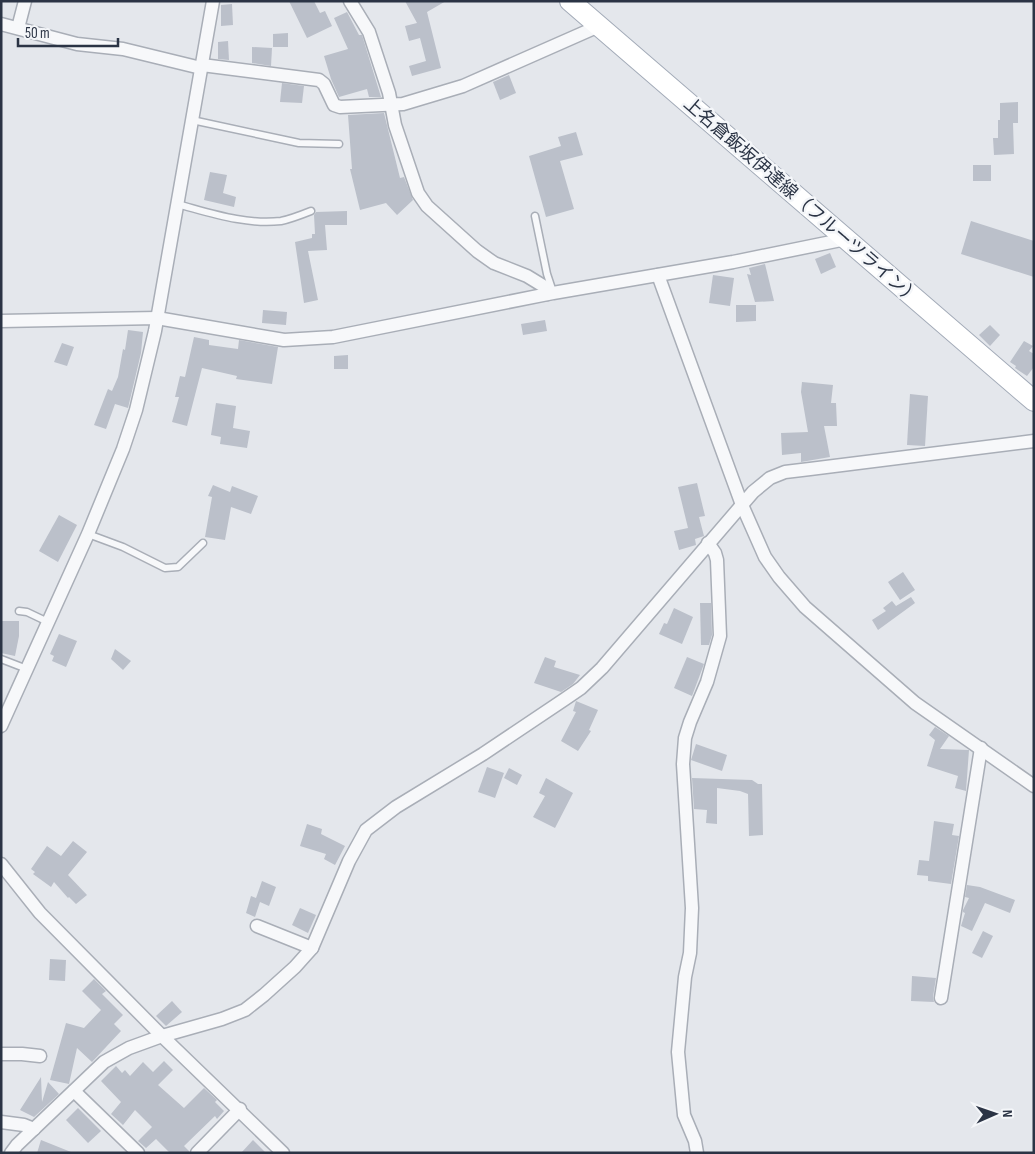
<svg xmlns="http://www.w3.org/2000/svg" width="1035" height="1154" font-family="'Sofia Sans Condensed','Noto Sans JP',sans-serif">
  <rect width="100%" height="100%" fill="#e4e7ec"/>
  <g fill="#bbc0ca">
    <polygon points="289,1 314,1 320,13 325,11 332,26 307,38"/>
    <polygon points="405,1 446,1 427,12 441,68 412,76 409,66 426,61 420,38 409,41 405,26 417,23"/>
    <polygon points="232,4 233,25 221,26 221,5"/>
    <polygon points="347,12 359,35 362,35 381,97 369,97 367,89 339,97 331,79 324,56 348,49 334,18"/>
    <polygon points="288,33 288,47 273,47 273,34"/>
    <polygon points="228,41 229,60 218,59 218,42"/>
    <polygon points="252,47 272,48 271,66 252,63"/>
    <polygon points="509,75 516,93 500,100 493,82"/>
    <polygon points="282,83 304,86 302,103 280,102"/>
    <polygon points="1018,102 1018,123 1013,123 1014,154 994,155 993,138 998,138 998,120 1000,120 1000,103"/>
    <polygon points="384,113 400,178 404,177 413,200 397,215 386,203 360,210 350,169 352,169 348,115"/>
    <polygon points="576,132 583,155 560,161 574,209 546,217 529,156 561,146 558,137"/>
    <rect x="973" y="165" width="18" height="16"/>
    <polygon points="210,172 227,175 223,193 236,197 234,207 204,200"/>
    <polygon points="347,211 347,225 325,225 327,250 308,251 318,300 304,303 295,242 312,238 312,234 315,234 314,215 316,212"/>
    <polygon points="971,221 1034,241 1034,277 961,254"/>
    <polygon points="830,253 836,267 821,274 815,259"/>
    <polygon points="765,264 774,301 755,302 747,274 751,275 749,268"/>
    <polygon points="713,275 734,278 730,306 709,303"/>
    <polygon points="736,305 756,305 756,321 736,322"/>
    <polygon points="263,310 287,312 286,325 262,323"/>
    <polygon points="545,320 547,331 523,335 521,324"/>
    <polygon points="990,325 1000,335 990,346 979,335"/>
    <polygon points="128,330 143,332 141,353 128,408 115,404 106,429 94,425 108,389 112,391 118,377 123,349 125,350"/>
    <polygon points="194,337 209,340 209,345 238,349 239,340 278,347 272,384 236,379 237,376 202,368 187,426 172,422 179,397 175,397 180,376 185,377"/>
    <polygon points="1024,341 1033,346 1029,351 1034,354 1034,367 1027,376 1015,368 1016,366 1010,362"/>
    <polygon points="62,343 74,347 67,366 54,362"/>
    <polygon points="348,355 348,369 334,369 334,356"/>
    <polygon points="802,382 833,385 831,403 836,403 837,426 824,426 830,457 801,462 801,453 782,455 781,433 808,432 801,392"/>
    <polygon points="910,394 928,396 925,446 907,445"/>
    <polygon points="216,403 236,406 233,428 250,431 247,448 220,444 221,437 211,435"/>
    <polygon points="697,483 705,516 699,517 704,536 695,539 696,545 679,550 674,531 688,528 678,487"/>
    <polygon points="213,485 230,492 232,486 258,496 251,514 231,507 225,540 205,537 212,497 208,496"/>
    <polygon points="59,515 77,525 58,562 39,551"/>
    <polygon points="903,572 915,590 900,600 888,582"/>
    <polygon points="911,597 915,603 878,630 872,620 886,611 883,608 892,601 896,606"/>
    <polygon points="700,603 711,603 712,635 709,645 701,645"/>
    <polygon points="674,608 693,617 682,644 659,634 664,623 667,624"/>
    <polygon points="1,621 19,621 19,636 15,656 1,653"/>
    <polygon points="59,634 77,641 66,667 52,661 54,656 50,654"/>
    <polygon points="115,649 131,661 123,670 111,659"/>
    <polygon points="545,657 556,661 554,667 580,675 573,684 561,692 534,683"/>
    <polygon points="687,657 704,664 692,696 674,688"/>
    <polygon points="576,701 598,710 589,730 591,731 578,751 561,741 576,712 573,711"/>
    <polygon points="935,727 949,736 940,749 969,750 966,791 955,788 958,776 927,766 935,740 929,735"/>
    <polygon points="696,744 727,755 722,771 691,760"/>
    <polygon points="487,767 504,773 495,798 478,792"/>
    <polygon points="509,768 522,775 517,785 504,778"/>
    <polygon points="546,778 573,793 555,828 533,817 545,796 539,793"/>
    <polygon points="692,778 752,780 758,784 762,784 763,835 749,836 748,794 740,791 717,788 717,824 706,823 707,810 694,809"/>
    <polygon points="934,821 954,824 952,835 959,836 951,884 928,881 928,876 917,875 919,860 929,861"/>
    <polygon points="307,824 322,829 321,834 345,846 335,865 324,859 326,854 300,846"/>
    <polygon points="73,841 87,852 68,875 87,895 76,904 69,897 68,898 54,882 51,887 33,874 35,872 31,869 47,846 61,856"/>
    <polygon points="262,881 276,887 269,906 260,902 255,917 246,913 251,896 256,898"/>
    <polygon points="967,885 980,887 1015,900 1010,913 985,903 972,931 961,926 965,913 963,912 963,910 969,898 965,897"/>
    <polygon points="300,908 316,915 308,933 292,925"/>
    <polygon points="983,931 993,936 982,958 972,953"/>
    <polygon points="50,959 66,960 65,981 49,980"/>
    <polygon points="912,976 936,978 933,997 934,1002 911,1001"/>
    <polygon points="94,979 106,991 102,994 123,1015 114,1024 121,1031 92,1062 77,1048 69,1084 50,1080 66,1023 84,1028 101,1010 82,991"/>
    <polygon points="172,1001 182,1012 166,1026 156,1016"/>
    <polygon points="164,1061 173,1070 158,1085 184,1108 204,1088 217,1100 215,1102 224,1111 217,1119 215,1116 184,1146 189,1151 189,1153 170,1153 156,1139 146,1148 138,1141 152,1127 135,1110 123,1125 111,1114 121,1102 101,1081 116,1066 122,1073 125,1070 130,1076 143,1062 153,1072"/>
    <polygon points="41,1077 42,1102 48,1082 59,1094 34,1117 20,1110"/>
    <polygon points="78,1108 101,1131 88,1143 66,1120"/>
    <polygon points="41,1140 71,1152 71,1153 37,1153"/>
    <polygon points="253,1140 266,1153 241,1153"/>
  </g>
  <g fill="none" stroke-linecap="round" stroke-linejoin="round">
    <g stroke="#a9aeb7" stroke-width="9">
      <g id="service">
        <polyline points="192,120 299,143 339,144"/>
        <path d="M177,204C211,213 245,225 281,221C291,219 301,215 311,211"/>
        <polyline points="535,216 547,274 553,292"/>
        <polyline points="88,534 123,547 165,568 178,567 203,543"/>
        <polyline points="19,611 27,612 48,622"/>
        <polyline points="1,659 27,669"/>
      </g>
    </g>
    <g stroke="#a9aeb7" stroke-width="15">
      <g id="minor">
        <polyline points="350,1 369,32 389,93 395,125 418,193 427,206 477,251 494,263 527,276 545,287 547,294"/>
        <polyline points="1,24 77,44 123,49 201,68"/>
        <polyline points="18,28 25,1"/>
        <polyline points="202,65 319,80 324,84 334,105 340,107 403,104 463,86 599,26"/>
        <polyline points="658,275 742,505 765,557 779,577 805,607 915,703 1034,786"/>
        <polyline points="1,321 157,318 284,340 333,337 553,293 733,262 846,239"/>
        <polyline points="1,726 88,534 123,449 136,410 155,331 213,1"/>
        <polyline points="1,864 40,913 162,1036 283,1153"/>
        <polyline points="257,926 312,948"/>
        <polyline points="941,998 981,748"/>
        <polyline points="1,1054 22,1054 40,1056"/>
        <polyline points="74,1091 138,1153"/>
        <polyline points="1,1122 24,1125 34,1129"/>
        <polyline points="11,1153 17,1145 104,1062 129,1048 162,1036 222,1019 245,1010 264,995 295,967 312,948 349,861 366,830 396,807 483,754 565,699 581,688 602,668 753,492 770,478 785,472 810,469 1034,441"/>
        <polyline points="197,1153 240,1109"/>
        <polyline points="697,1153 695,1141 684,1115 678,1052 685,977 690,953 692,908 683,764 685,738 690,722 707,682 720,636 717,560 715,553 708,543"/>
      </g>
    </g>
    <g stroke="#a3abb8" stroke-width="22">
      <polyline id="primary" points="570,1 1034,401"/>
    </g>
    <use href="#service" stroke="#f7f8fa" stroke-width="6"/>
    <use href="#minor" stroke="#f7f8fa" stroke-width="12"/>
    <use href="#primary" stroke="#fff" stroke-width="20"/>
  </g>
  <g text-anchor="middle" stroke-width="5" stroke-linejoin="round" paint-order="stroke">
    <g font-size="18" fill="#2b3445" stroke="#f4f6f9">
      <text transform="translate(802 201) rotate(41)" y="6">上名倉飯坂伊達線（フルーツライン）</text>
    </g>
  </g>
  <rect width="1035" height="1154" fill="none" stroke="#2b3445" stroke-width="5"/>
  <g transform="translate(995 1114) rotate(88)" stroke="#f4f6f9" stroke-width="4" paint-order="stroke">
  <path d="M0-4L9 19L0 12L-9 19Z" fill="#2b3445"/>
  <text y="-8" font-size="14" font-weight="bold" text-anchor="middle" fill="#2b3445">N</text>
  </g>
  <path d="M18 38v8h100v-8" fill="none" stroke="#2b3445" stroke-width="2.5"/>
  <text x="25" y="38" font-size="15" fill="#2b3445" stroke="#f4f6f9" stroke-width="4" paint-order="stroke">50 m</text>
</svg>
